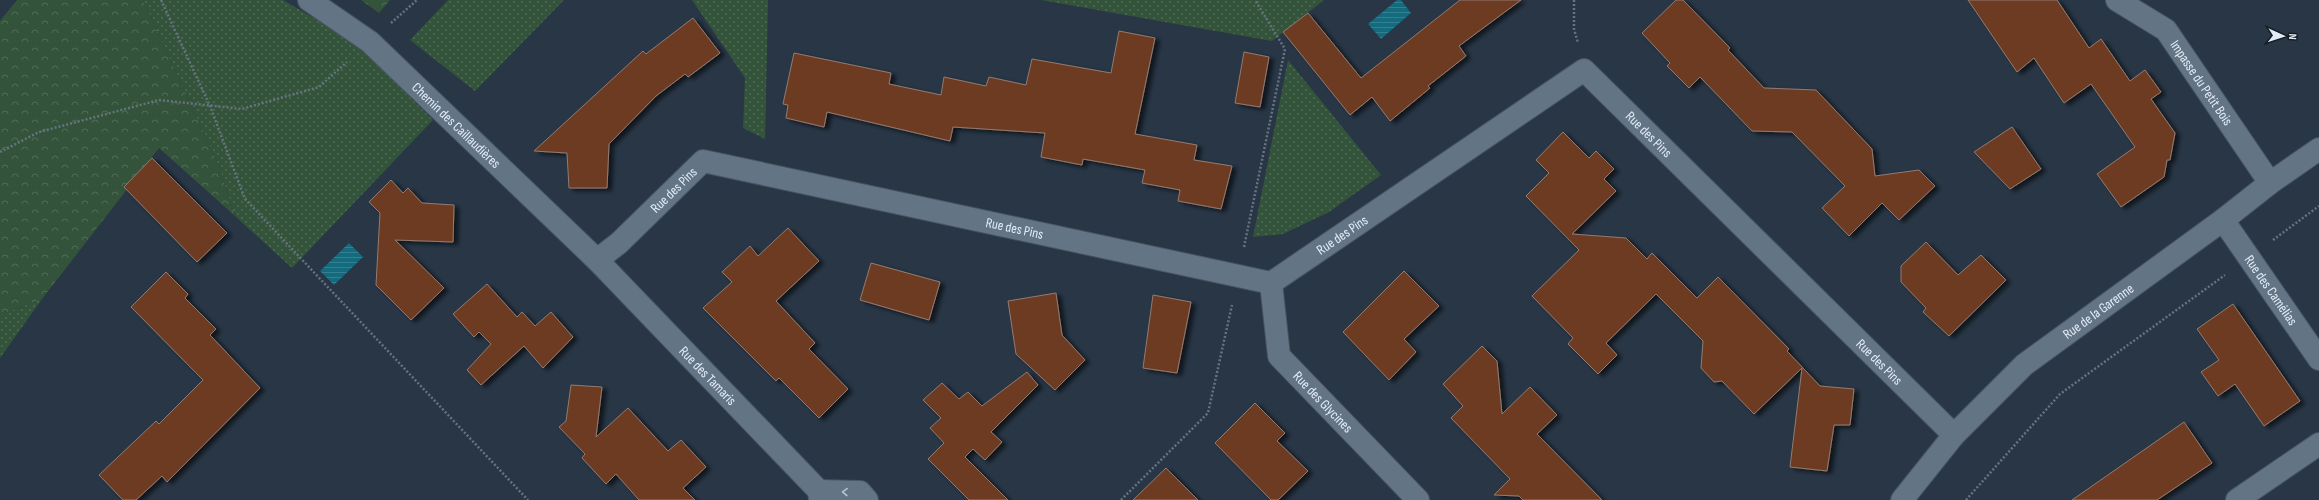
<svg xmlns="http://www.w3.org/2000/svg" width="2319" height="500" font-family="'Sofia Sans Condensed',sans-serif">
  <defs>
    <pattern id="grass-dots" width="8" height="8" patternUnits="userSpaceOnUse"><rect width="8" height="8" fill="#33543a"/><path d="M2 2h.1M6 6h.1" fill="none" stroke="#506d57" stroke-width="1.8" stroke-linecap="round"/></pattern>
    <pattern id="forest-crowns" width="20" height="18" patternUnits="userSpaceOnUse"><rect width="20" height="18" fill="#33543a"/><path d="M2 6a3 3 0 1 1 6 0M12 15a3 3 0 1 1 6 0" fill="none" stroke="#506d57"/></pattern>
    <pattern id="water-rules" width="6" height="5" patternUnits="userSpaceOnUse"><rect width="6" height="5" fill="#136b7d"/><path d="M0 2.5h6" fill="none" stroke="#358090"/></pattern>
    <filter id="shadow"><feDropShadow dx="4.5" dy="2.5" stdDeviation="2" flood-color="#0009"/></filter>
  </defs>
  <rect width="100%" height="100%" fill="#283646"/>
  <g fill="url(#grass-dots)">
    <polygon points="143,0 283,0 353,41 433,120 292,268 235,216 219,166"/>
    <polygon points="448,0 564,0 475,91 410,40"/>
    <polygon points="692,0 768,0 765,139 743,128 745,78"/>
    <polygon points="1041,0 1324,0 1272,41"/>
    <polygon points="1288,60 1381,175 1329,212 1283,234 1253,237"/>
    <polygon points="42,299 0,358 0,315"/>
  </g>
  <g fill="url(#forest-crowns)">
    <polygon points="17,0 143,0 219,166 235,216 159,148 42,299 0,315 0,21"/>
    <polygon points="361,0 390,0 379,13"/>
  </g>
  <g fill="url(#water-rules)">
    <polygon points="1397,0 1401,0 1411,13 1381,39 1368,24"/>
    <polygon points="349,243 363,257 334,285 320,271"/>
  </g>
  <g fill="#6d3b20" stroke="#937b70" filter="url(#shadow)">
    <polygon points="1460,0 1521,0 1459,46 1466,56 1428,86 1430,88 1390,121 1372,97 1350,115 1283,32 1308,13 1361,78"/>
    <polygon points="1676,0 1683,0 1730,48 1728,50 1764,88 1816,90 1872,149 1875,176 1919,170 1935,186 1899,220 1882,203 1849,236 1822,208 1845,186 1792,132 1752,131 1700,77 1689,88 1667,66 1670,63 1642,33"/>
    <polygon points="1968,0 2057,0 2089,48 2101,39 2130,81 2145,70 2161,92 2151,99 2175,133 2170,160 2167,160 2164,177 2121,207 2097,174 2135,147 2091,84 2064,103 2034,58 2017,72"/>
    <polygon points="693,18 720,53 688,77 685,74 656,96 609,144 607,188 569,188 567,153 534,151 643,51 646,54"/>
    <polygon points="1119,31 1155,38 1135,134 1197,145 1194,160 1232,166 1221,209 1178,201 1180,190 1142,183 1145,170 1083,159 1082,165 1041,157 1045,133 953,127 950,141 827,112 824,127 786,118 788,105 783,104 794,53 891,73 889,84 941,95 944,77 986,86 989,77 1026,85 1032,59 1111,73"/>
    <polygon points="1244,52 1269,57 1260,107 1235,103"/>
    <polygon points="2012,127 2041,169 2010,189 1974,152"/>
    <polygon points="1563,132 1589,158 1596,151 1614,169 1604,179 1616,191 1572,234 1626,238 1647,259 1652,253 1697,298 1718,277 1789,349 1787,351 1820,386 1854,389 1850,425 1834,425 1827,471 1790,467 1802,368 1754,414 1722,381 1714,382 1701,368 1703,341 1656,294 1606,343 1617,355 1598,374 1568,344 1573,338 1532,296 1579,250 1526,196 1549,173 1536,160"/>
    <polygon points="152,158 227,233 197,262 124,187"/>
    <polygon points="391,180 403,193 408,188 422,203 454,205 453,242 395,240 444,288 411,320 376,285 380,213 369,202"/>
    <polygon points="788,228 819,261 776,301 815,343 809,349 848,389 819,418 779,378 776,381 703,308 732,282 722,272 750,246 758,256"/>
    <polygon points="1926,242 1958,275 1981,255 2006,280 1949,336 1923,312 1926,308 1901,282 1901,266"/>
    <polygon points="871,263 940,282 929,320 860,300"/>
    <polygon points="1404,271 1439,306 1404,339 1416,352 1389,380 1343,332"/>
    <polygon points="166,272 188,294 185,298 216,329 210,335 260,388 167,482 162,476 136,500 123,500 99,475 156,421 159,424 203,380 131,307"/>
    <polygon points="487,284 517,317 522,312 535,326 551,312 573,337 543,368 524,346 481,385 467,370 491,344 479,332 474,337 453,314"/>
    <polygon points="1056,293 1062,335 1085,360 1055,390 1016,354 1008,301"/>
    <polygon points="1153,295 1191,302 1177,373 1143,368"/>
    <polygon points="2233,304 2300,401 2264,426 2235,384 2218,396 2201,372 2219,360 2197,329"/>
    <polygon points="1482,346 1497,361 1502,414 1530,387 1557,415 1537,434 1602,500 1523,500 1519,496 1494,495 1510,479 1451,418 1463,406 1443,384"/>
    <polygon points="1027,372 1038,385 991,432 1002,442 985,460 973,449 965,457 1008,500 969,500 928,459 944,443 930,428 941,418 923,400 942,383 959,399 968,392 982,406"/>
    <polygon points="571,385 602,387 596,437 628,408 668,451 681,440 706,467 683,488 695,500 639,500 616,474 606,484 582,458 585,454 559,427 566,421"/>
    <polygon points="1255,403 1285,433 1277,441 1308,471 1278,500 1271,500 1215,443"/>
    <polygon points="2184,422 2212,463 2157,500 2072,500"/>
    <polygon points="1166,468 1198,500 1133,500"/>
  </g>
  <g fill="none" stroke-linecap="round" stroke-linejoin="round">
    <g stroke="#475461" stroke-width="24">
      <g id="minor">
        <path id="s1" d="M309,0L370,42L597,260L819,491L820,500"/>
        <path id="s2" d="M2117,0L2166,30L2270,183"/>
        <path id="s3" d="M2223,220L2319,359"/>
        <path id="s4" d="M597,260L619,243L703,161L1271,283L1584,70L1954,435"/>
        <path id="s5" d="M1271,283L1279,356L1418,500"/>
        <polyline points="819,491 860,492 867,500"/>
        <polyline points="2237,500 2319,444"/>
      </g>
    </g>
    <g stroke="#475461" stroke-width="24">
      <g id="tertiary">
        <path id="s6" d="M1902,500L1954,435L2024,365L2223,220L2270,183L2319,149"/>
      </g>
    </g>
    <g stroke="#667381" stroke-width="2.5" stroke-dasharray="2 2" stroke-linecap="butt">
      <polyline points="161,0 210,106 245,199 528,500"/>
      <polyline points="1574,0 1574,29 1578,43"/>
      <polyline points="391,23 417,0"/>
      <polyline points="0,152 39,132 159,100 242,109 319,87 347,62"/>
      <polyline points="2273,240 2319,206"/>
      <polyline points="1244,247 1285,49 1255,0"/>
      <polyline points="1121,500 1208,413 1232,305"/>
      <polyline points="1966,500 2060,394 2225,275"/>
    </g>
    <use href="#minor" stroke="#637485" stroke-width="22"/>
    <use href="#tertiary" stroke="#637485" stroke-width="22"/>
  </g>
  <defs><path id="oneway-chevron" d="M-2-3.5L2.5 0L-2 3.5" fill="none" stroke-width="1.6" stroke-linecap="round" stroke-linejoin="round"/></defs>
  <use stroke="#b6c2ce" href="#oneway-chevron" transform="translate(845 492) rotate(-178)"/>
  <g text-anchor="middle" stroke-width="4" stroke-linejoin="round" paint-order="stroke">
    <g font-size="14" fill="#e2ecf6" stroke="#171d24">
      <text dy="5" stroke="none"><textPath href="#s2" startOffset="121">Impasse du Petit Bois</textPath></text>
      <text dy="5" stroke="none"><textPath href="#s1" startOffset="194">Chemin des Caillaudières</textPath></text>
      <text dy="5" stroke="none"><textPath href="#s4" startOffset="1196">Rue des Pins</textPath></text>
      <text dy="5" stroke="none"><textPath href="#s4" startOffset="104">Rue des Pins</textPath></text>
      <text dy="5" stroke="none"><textPath href="#s4" startOffset="464">Rue des Pins</textPath></text>
      <text dy="5" stroke="none"><textPath href="#s4" startOffset="812">Rue des Pins</textPath></text>
      <text dy="5" stroke="none"><textPath href="#s3" startOffset="85">Rue des Camélias</textPath></text>
      <text dy="5" stroke="none"><textPath href="#s6" startOffset="274">Rue de la Garenne</textPath></text>
      <text dy="5" stroke="none"><textPath href="#s4" startOffset="1520">Rue des Pins</textPath></text>
      <text dy="5" stroke="none"><textPath href="#s1" startOffset="549">Rue des Tamaris</textPath></text>
      <text dy="5" stroke="none"><textPath href="#s5" startOffset="137">Rue des Glycines</textPath></text>
    </g>
  </g>
  <g transform="translate(2283 36) rotate(93)" stroke="#171d24" stroke-width="3" paint-order="stroke">
  <path d="M0-3L7 15L0 10L-7 15Z" fill="#e2ecf6"/>
  <text y="-6" font-size="11" font-weight="bold" text-anchor="middle" fill="#e2ecf6">N</text>
  </g>
</svg>
